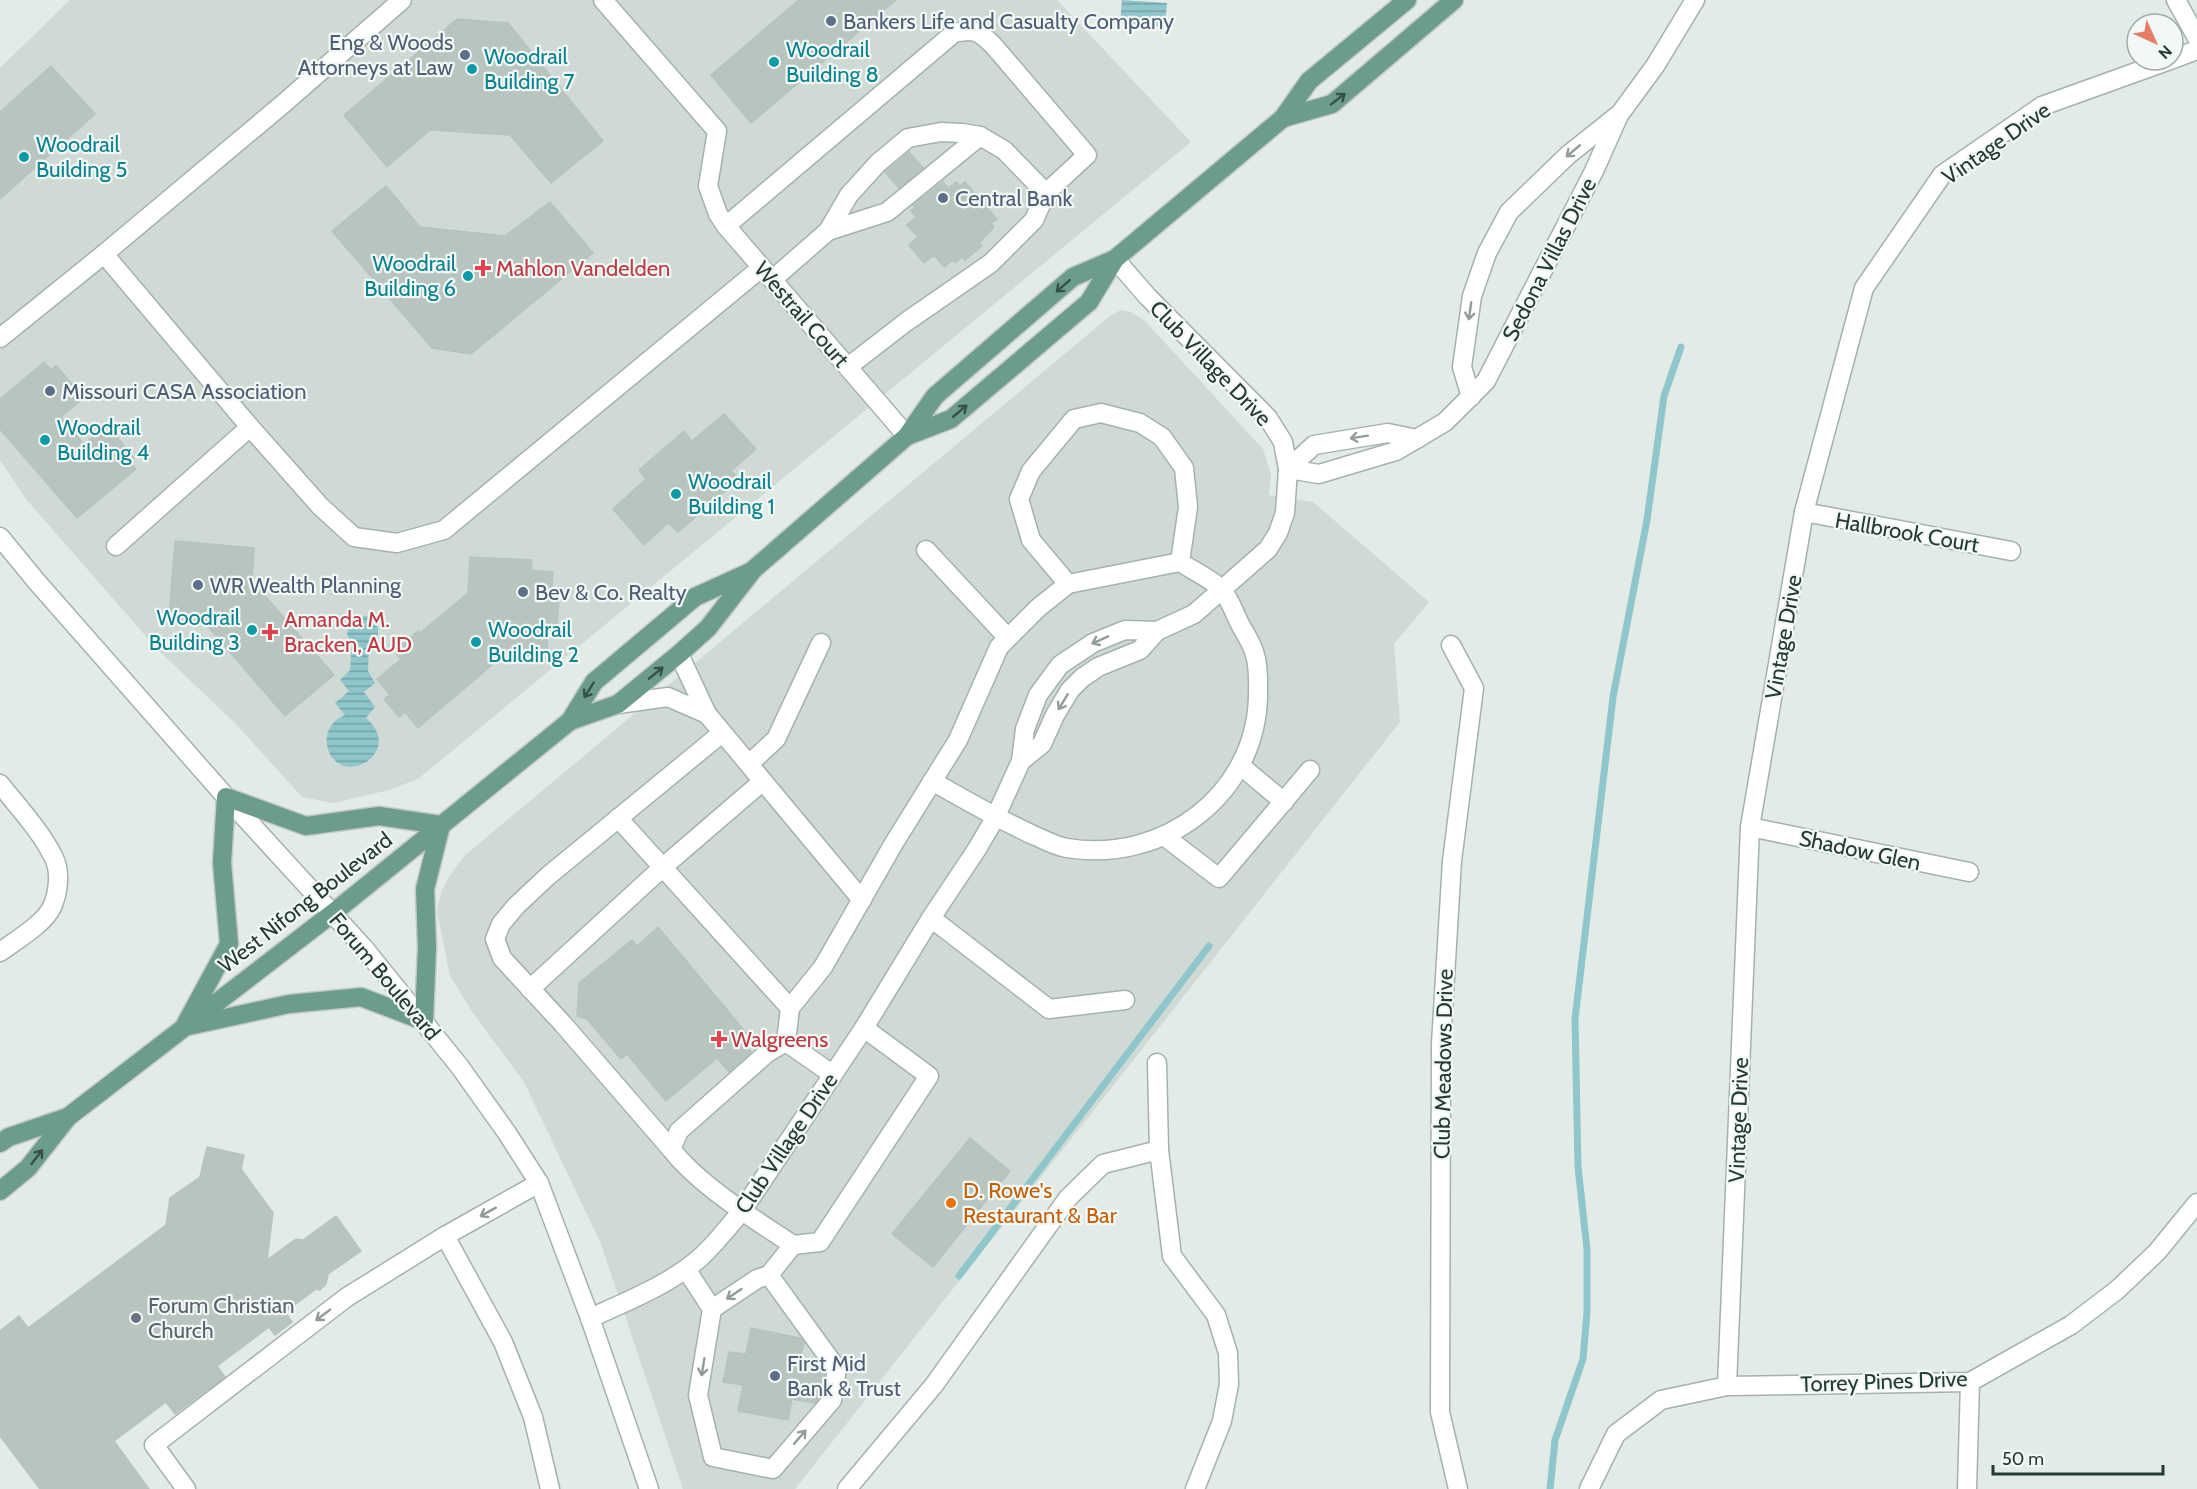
<svg xmlns="http://www.w3.org/2000/svg" width="2197" height="1489" font-family="Cabin,sans-serif">
  <defs>
    <pattern id="water-rules" width="6" height="5" patternUnits="userSpaceOnUse" patternTransform="scale(1.5)"><rect width="6" height="5" fill="#8fc6cb"/><path d="M0 2.5h6" fill="none" stroke="#75a2a5"/></pattern>
  </defs>
  <rect width="100%" height="100%" fill="#e2ebe6"/>
  <g fill="#d0dad5">
    <polygon points="70,0 1057,0 1191,142 418,779 389,790 333,803 302,797 235,723 157,649 26,499 0,460 0,68"/>
    <polygon points="1121,310 1130,312 1144,320 1263,449 1271,475 1269,495 1313,502 1429,602 1394,644 1400,722 795,1489 683,1489 601,1244 524,1082 473,1013 450,976 437,911 441,893 448,878 463,857 1110,316"/>
  </g>
  <g fill="url(#water-rules)">
    <polygon points="1122,0 1167,3 1165,27 1120,23"/>
    <path d="M367,616C381,623 382,638 369,646L368,671L375,683L364,692L375,707L366,718C375,726 381,735 378,747C375,755 370,761 362,764C330,779 310,729 345,715L335,703L349,691L340,680L350,670L352,644L347,634L349,624L357,617Z"/>
  </g>
  <g fill="none" stroke-linecap="round" stroke-linejoin="round">
    <g stroke="#8fc6cb" stroke-width="7">
      <polyline points="959,1276 1209,946"/>
      <polyline points="1550,1489 1555,1440 1583,1359 1587,1312 1587,1249 1578,1167 1575,1019 1613,697 1647,520 1664,396 1681,347"/>
    </g>
  </g>
  <g fill="#b8c5bf" stroke="#b5c4bd" stroke-width="1.5">
    <polygon points="799,0 896,0 751,123 711,75"/>
    <polygon points="457,19 508,23 603,141 551,183 510,135 430,130 387,167 344,115"/>
    <polygon points="51,66 95,114 0,199 0,112"/>
    <polygon points="909,152 923,168 899,188 885,172"/>
    <polygon points="943,182 948,188 956,182 960,186 965,182 997,219 991,223 994,227 979,243 982,246 965,260 962,257 955,263 953,260 944,267 934,255 924,263 909,245 918,237 907,225 916,217 911,211 915,207 913,205"/>
    <polygon points="386,186 420,227 505,236 550,202 593,253 471,354 432,348 332,231"/>
    <polygon points="44,362 51,370 56,365 77,390 73,394 79,402 61,417 84,444 102,429 107,436 113,432 134,458 129,462 136,469 77,518 0,429 0,399"/>
    <polygon points="724,414 756,449 731,471 740,479 678,532 668,523 644,545 613,509 646,479 639,470 684,431 692,441"/>
    <polygon points="175,541 254,548 252,581 334,675 285,716 204,622 169,618"/>
    <polygon points="470,557 532,560 531,570 553,572 551,598 559,598 557,627 549,626 547,650 513,647 418,728 405,712 399,717 384,699 390,695 377,679 401,659 394,651 418,631 420,633 468,593"/>
    <polygon points="658,927 748,1035 742,1041 751,1052 729,1072 717,1058 666,1101 627,1054 621,1059 587,1019 577,1016 579,983 632,940 637,946"/>
    <polygon points="970,1138 1010,1171 933,1267 892,1234"/>
    <polygon points="207,1147 244,1155 241,1169 273,1213 267,1260 296,1239 303,1240 336,1216 361,1251 328,1274 326,1284 320,1290 316,1289 285,1312 292,1322 275,1335 269,1327 217,1366 225,1377 175,1414 166,1402 114,1441 149,1489 40,1489 0,1436 0,1331 19,1316 28,1328 166,1225 170,1198 200,1177"/>
    <polygon points="751,1328 800,1338 804,1342 799,1365 823,1369 825,1372 821,1395 815,1403 792,1399 788,1420 738,1411 743,1385 723,1382 729,1352 746,1354"/>
  </g>
  <g fill="none" stroke-linecap="round" stroke-linejoin="round">
    <g stroke="#a5b2ac" stroke-width="21">
      <g id="minor">
        <polyline points="402,0 283,104 104,254 250,427 320,506 354,537 397,543 444,530 761,268"/>
        <polyline points="603,0 717,131 708,186 718,214 726,226 907,436"/>
        <polyline points="2176,0 2197,38"/>
        <polyline points="2173,59 2197,50"/>
        <path d="M726,226L954,33C974,29 978,30 993,45L1087,155L1046,193"/>
        <polyline points="828,231 887,212 980,136"/>
        <polyline points="773,279 828,231 849,195 878,163 908,138 941,132 962,133 980,136 1004,150 1046,193 1034,220 991,263 906,322 849,366"/>
        <polyline points="0,338 104,254"/>
        <polyline points="1471,397 1462,367 1472,296 1487,253 1509,212 1568,155 1617,116"/>
        <polyline points="1288,469 1319,474 1396,451 1445,422 1486,381 1594,171 1619,115 1655,66 1695,0"/>
        <polyline points="1288,469 1314,445 1388,433 1417,439"/>
        <polyline points="1804,512 2011,551"/>
        <polyline points="0,537 37,582 226,797 364,948 460,1067 507,1133 539,1183 590,1318 649,1489"/>
        <polyline points="116,546 250,427"/>
        <polyline points="926,550 1008,638"/>
        <polyline points="1068,584 1031,540 1019,499 1031,471 1074,419 1101,413 1140,423 1162,437 1184,468 1188,507 1180,562"/>
        <polyline points="1451,645 1474,688 1452,861 1441,1044 1440,1412 1458,1489"/>
        <polyline points="679,654 707,714 862,900"/>
        <polyline points="618,704 668,697 707,714"/>
        <polyline points="1021,761 1042,744 1055,715 1070,690 1082,678 1098,667 1140,650 1157,631 1194,614 1268,549 1278,533 1285,513 1288,469 1283,442 1268,418 1147,296 1115,259"/>
        <polyline points="749,764 776,739 821,643"/>
        <polyline points="1241,766 1284,802"/>
        <path d="M0,784C18,807 41,831 54,858C61,872 58,894 52,907C44,924 15,941 0,952"/>
        <polyline points="618,818 790,1008"/>
        <polyline points="1750,827 1969,872"/>
        <polyline points="1164,836 1219,878 1310,770"/>
        <polyline points="931,918 1049,1009 1125,1000"/>
        <polyline points="530,989 663,867 763,781"/>
        <path d="M786,1042L790,1008L823,967L894,843L958,740L999,647L1038,608L1068,584L1180,562C1190,569 1215,581 1222,590C1230,599 1235,615 1241,626C1246,635 1253,645 1255,655C1259,667 1258,682 1258,696C1256,795 1163,864 1067,848C1055,846 1043,839 1033,835C998,819 965,800 932,781"/>
        <polyline points="1157,1063 1159,1150 1172,1256 1216,1315 1228,1353 1229,1384 1222,1421 1195,1489"/>
        <path d="M832,1074L786,1042L767,1053L679,1131L671,1149C700,1186 754,1219 793,1245L820,1242L929,1076L864,1028"/>
        <polyline points="671,1149 563,1024 502,958 495,939 501,924 516,906 548,876 722,733"/>
        <polyline points="445,1236 503,1342 533,1417 550,1489"/>
        <polyline points="686,1269 712,1309 698,1395 713,1457 773,1469 832,1400 837,1369 769,1275 757,1279 712,1309"/>
        <polyline points="769,1275 793,1245"/>
        <path d="M590,1318C628,1301 671,1284 702,1256C717,1242 729,1226 742,1211L864,1028L931,918L977,849L995,818L1021,761L1025,729L1038,695L1060,665L1093,643L1125,630L1157,631"/>
        <polyline points="1727,1386 1750,827 1804,512 1864,288 1942,175 2042,106 2170,60"/>
        <polyline points="186,1489 154,1445 347,1297 445,1236 539,1183"/>
        <polyline points="847,1489 934,1385 1068,1198 1103,1164 1159,1150"/>
        <polyline points="1589,1489 1616,1434 1661,1400 1727,1386 1970,1382 2071,1325 2117,1290 2157,1252 2197,1203"/>
        <polyline points="1967,1489 1970,1382"/>
      </g>
    </g>
    <g stroke="#c2c8c6" stroke-width="21">
      <g id="major">
        <polyline points="1283,118 1332,104 1454,0"/>
        <polyline points="907,436 951,419 1089,302 1115,259"/>
        <polyline points="570,721 594,682 695,597 750,572"/>
        <polygon points="226,797 306,826 379,816 441,825 425,889 427,948 424,1021 361,997 289,1004 184,1027 229,944 222,863"/>
        <polyline points="0,1143 9,1137 68,1117"/>
        <polyline points="0,1191 28,1168 68,1117 333,913 570,721 618,704 679,654 708,628 753,570 907,436 935,396 1073,277 1115,259 1283,118 1309,81 1407,0"/>
      </g>
    </g>
    <use href="#minor" stroke="#fff" stroke-width="18"/>
    <use href="#major" stroke="#6b9c8c" stroke-width="18"/>
  </g>
  <defs><path id="oneway-shaft" d="M-6 0H5M1.5-3L5.5 0L1.5 3" fill="none" stroke-width="1.6" stroke-linecap="round" stroke-linejoin="round" transform="scale(1.5)"/></defs>
  <g stroke="#365248">
    <use href="#oneway-shaft" transform="translate(1338 99) rotate(-38)"/>
    <use href="#oneway-shaft" transform="translate(1063 286) rotate(139)"/>
    <use href="#oneway-shaft" transform="translate(960 411) rotate(-40)"/>
    <use href="#oneway-shaft" transform="translate(656 673) rotate(-39)"/>
    <use href="#oneway-shaft" transform="translate(589 690) rotate(123)"/>
    <use href="#oneway-shaft" transform="translate(37 1157) rotate(-52)"/>
  </g>
  <g stroke="#929c98">
    <use href="#oneway-shaft" transform="translate(1573 151) rotate(140)"/>
    <use href="#oneway-shaft" transform="translate(1470 311) rotate(98)"/>
    <use href="#oneway-shaft" transform="translate(1359 437) rotate(171)"/>
    <use href="#oneway-shaft" transform="translate(1100 640) rotate(156)"/>
    <use href="#oneway-shaft" transform="translate(1063 702) rotate(121)"/>
    <use href="#oneway-shaft" transform="translate(488 1212) rotate(151)"/>
    <use href="#oneway-shaft" transform="translate(734 1294) rotate(146)"/>
    <use href="#oneway-shaft" transform="translate(323 1315) rotate(143)"/>
    <use href="#oneway-shaft" transform="translate(703 1367) rotate(99)"/>
    <use href="#oneway-shaft" transform="translate(800 1437) rotate(-49)"/>
  </g>
  <g fill="#5c6f8a" stroke="#f2f8f5" stroke-width="2">
    <circle cx="831" cy="21" r="6"/>
    <circle cx="465" cy="55" r="6"/>
    <circle cx="943" cy="198" r="6"/>
    <circle cx="50" cy="391" r="6"/>
    <circle cx="198" cy="585" r="6"/>
    <circle cx="523" cy="592" r="6"/>
    <circle cx="775" cy="1376" r="6"/>
  </g>
  <g fill="#0f9aa8" stroke="#f2f8f5" stroke-width="2">
    <circle cx="774" cy="62" r="6"/>
    <circle cx="472" cy="69" r="6"/>
    <circle cx="24" cy="157" r="6"/>
    <circle cx="468" cy="276" r="6"/>
    <circle cx="45" cy="440" r="6"/>
    <circle cx="676" cy="494" r="6"/>
    <circle cx="252" cy="630" r="6"/>
    <circle cx="476" cy="642" r="6"/>
  </g>
  <g fill="#e0444e" stroke="#f2f8f5" stroke-width="2">
    <path d="M480 259h6v6h6v6h-6v6h-6v-6h-6v-6h6z"/>
    <path d="M267 623h6v6h6v6h-6v6h-6v-6h-6v-6h6z"/>
    <path d="M716 1030h6v6h6v6h-6v6h-6v-6h-6v-6h6z"/>
  </g>
  <circle fill="#e8710a" stroke="#f2f8f5" stroke-width="2" cx="951" cy="1203" r="6"/>
  <circle fill="#6b7280" stroke="#f2f8f5" stroke-width="2" cx="136" cy="1318" r="6"/>
  <g text-anchor="middle" stroke-width="4.5" stroke-linejoin="round" paint-order="stroke">
    <g font-size="22" fill="#4e5e75" stroke="#f2f8f5" text-anchor="start">
      <text x="843" y="29">Bankers Life and Casualty Company</text>
      <text x="453" y="50" text-anchor="end">Eng &amp; Woods<tspan x="453" dy="25">Attorneys at Law</tspan></text>
      <text x="955" y="206">Central Bank</text>
      <text x="62" y="399">Missouri CASA Association</text>
      <text x="210" y="593">WR Wealth Planning</text>
      <text x="535" y="600">Bev &amp; Co. Realty</text>
      <text x="787" y="1371">First Mid<tspan x="787" dy="25">Bank &amp; Trust</tspan></text>
    </g>
    <g font-size="22" fill="#0d838f" stroke="#f2f8f5" text-anchor="start">
      <text x="786" y="57">Woodrail<tspan x="786" dy="25">Building 8</tspan></text>
      <text x="484" y="64">Woodrail<tspan x="484" dy="25">Building 7</tspan></text>
      <text x="36" y="152">Woodrail<tspan x="36" dy="25">Building 5</tspan></text>
      <text x="456" y="271" text-anchor="end">Woodrail<tspan x="456" dy="25">Building 6</tspan></text>
      <text x="57" y="435">Woodrail<tspan x="57" dy="25">Building 4</tspan></text>
      <text x="688" y="489">Woodrail<tspan x="688" dy="25">Building 1</tspan></text>
      <text x="240" y="625" text-anchor="end">Woodrail<tspan x="240" dy="25">Building 3</tspan></text>
      <text x="488" y="637">Woodrail<tspan x="488" dy="25">Building 2</tspan></text>
    </g>
    <g font-size="22" fill="#243a32" stroke="#f2f8f5">
      <text transform="translate(1996 143) rotate(-35)" y="8">Vintage Drive</text>
      <text transform="translate(1549 259) rotate(-63)" y="8">Sedona Villas Drive</text>
      <text transform="translate(802 314) rotate(49)" y="8">Westrail Court</text>
      <text transform="translate(1211 363) rotate(46)" y="8">Club Village Drive</text>
      <text transform="translate(1907 532) rotate(10)" y="8">Hallbrook Court</text>
      <text transform="translate(1783 637) rotate(-80)" y="8">Vintage Drive</text>
      <text transform="translate(1860 850) rotate(12)" y="8">Shadow Glen</text>
      <text transform="translate(305 902) rotate(-38)" y="8">West Nifong Boulevard</text>
      <text transform="translate(385 976) rotate(50)" y="8">Forum Boulevard</text>
      <text transform="translate(1443 1064) rotate(-89)" y="8">Club Meadows Drive</text>
      <text transform="translate(1738 1120) rotate(-88)" y="8">Vintage Drive</text>
      <text transform="translate(786 1143) rotate(-56)" y="8">Club Village Drive</text>
      <text transform="translate(1884 1381) rotate(-2)" y="8">Torrey Pines Drive</text>
    </g>
    <g font-size="22" fill="#be3a42" stroke="#f2f8f5" text-anchor="start">
      <text x="496" y="276">Mahlon Vandelden</text>
      <text x="284" y="627">Amanda M.<tspan x="284" dy="25">Bracken, AUD</tspan></text>
      <text x="731" y="1047">Walgreens</text>
    </g>
    <g font-size="22" fill="#c56008" stroke="#f2f8f5" text-anchor="start">
      <text x="963" y="1198">D. Rowe's<tspan x="963" dy="25">Restaurant &amp; Bar</tspan></text>
    </g>
    <g font-size="22" fill="#5b616d" stroke="#f2f8f5" text-anchor="start">
      <text x="148" y="1313">Forum Christian<tspan x="148" dy="25">Church</tspan></text>
    </g>
  </g>
  <g transform="translate(2155 42) rotate(135)"><circle r="28" fill="#f2f8f5" stroke="#a0aca7" stroke-width="1.5"/>
  <path d="M0-4.5L10 22L0 15L-10 22Z" fill="#e47c67"/>
  <text y="-9" font-size="16" font-weight="bold" text-anchor="middle" fill="#243a32">N</text>
  </g>
  <path d="M1993 1465v9h170v-9" fill="none" stroke="#243a32" stroke-width="3"/>
  <text x="2002" y="1465" font-size="18" fill="#243a32" stroke="#f2f8f5" stroke-width="4.5" paint-order="stroke">50 m</text>
</svg>
